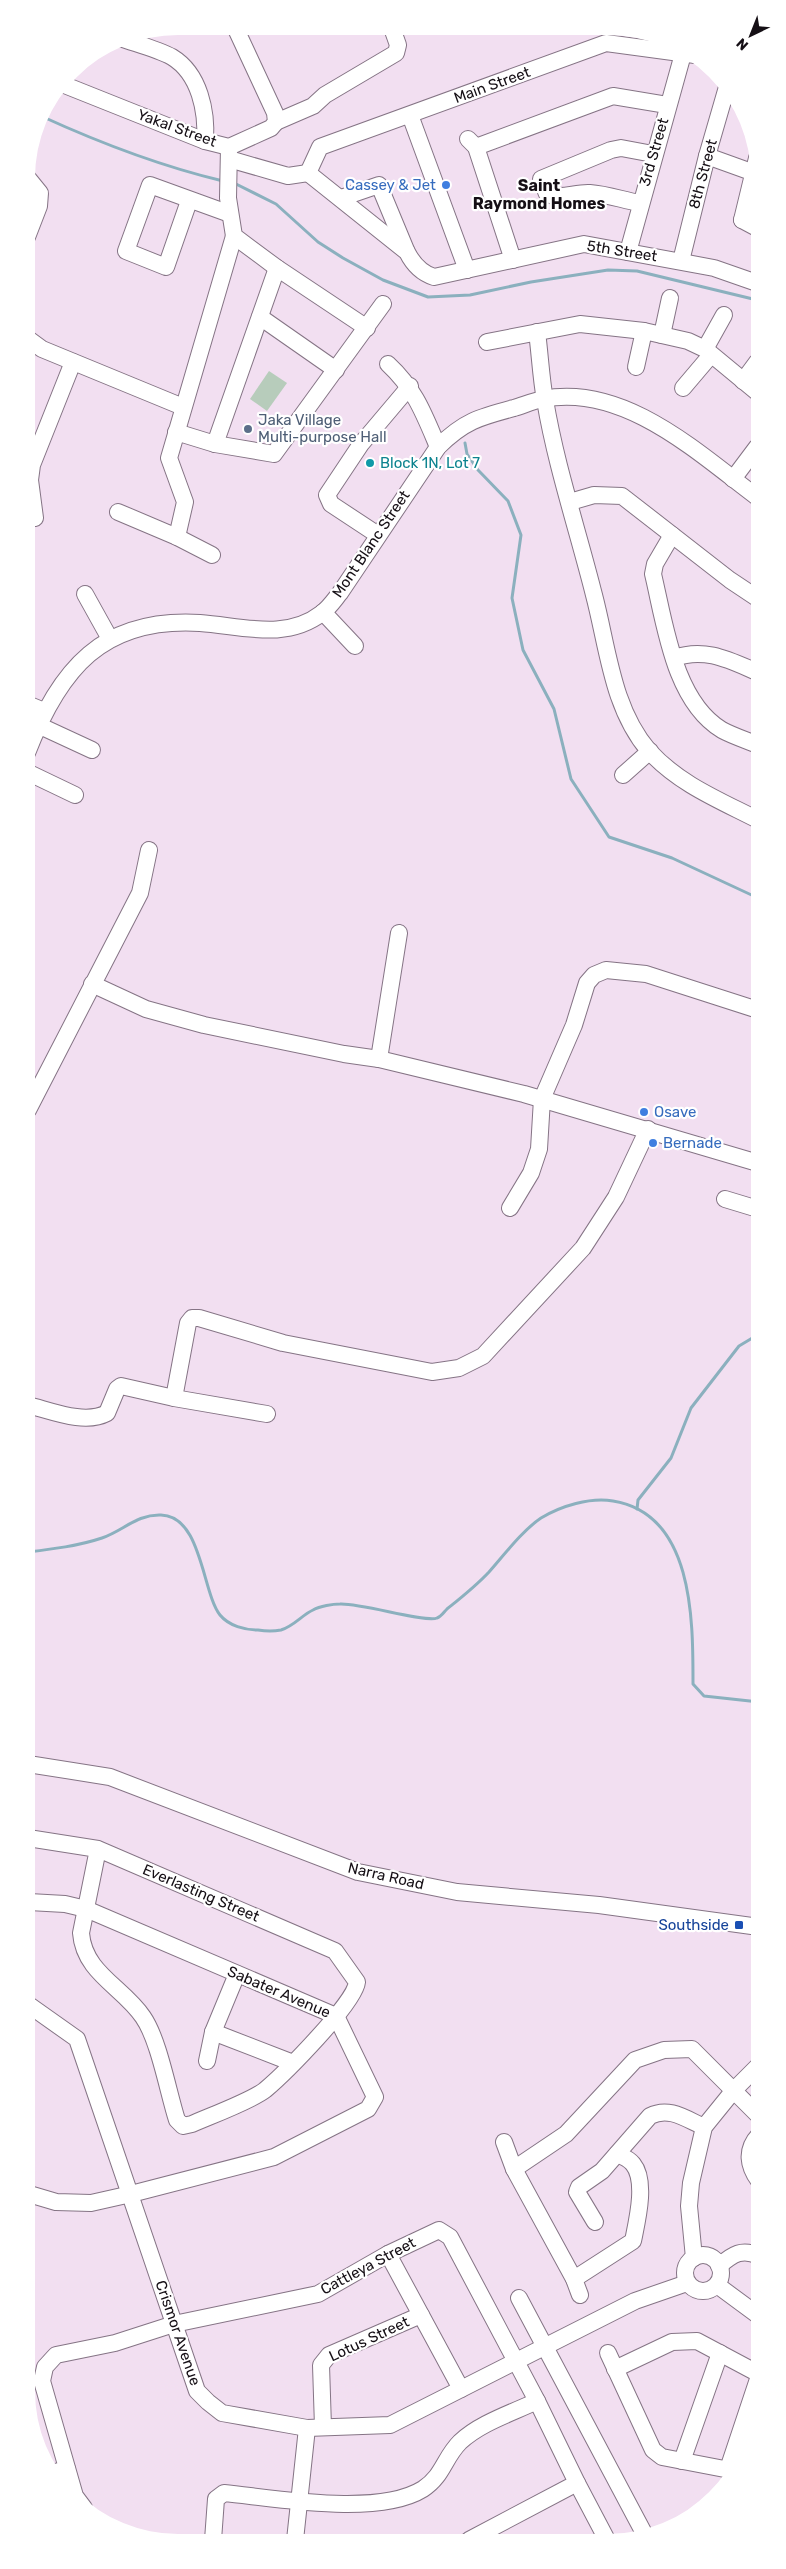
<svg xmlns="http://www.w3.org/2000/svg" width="786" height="2569" font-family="Rubik,sans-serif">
  <rect width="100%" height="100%" fill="#f2dff1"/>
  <polygon fill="#b7ccbb" points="269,371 287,383 267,411 250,399"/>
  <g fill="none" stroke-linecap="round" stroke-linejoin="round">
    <g stroke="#8bb0be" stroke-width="3">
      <path d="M41,116C100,143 160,166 223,181"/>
      <polyline points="234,183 276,204 318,242 343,258 383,280 428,297 470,295 531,282 608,270 637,271 757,300"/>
      <polyline points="465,443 467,454 478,470 508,501 521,535 512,598 523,650 554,709 571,779 609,837 672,858 758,898"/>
      <polyline points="637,1509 638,1500 671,1458 691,1408 739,1346 754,1337 758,1339"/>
      <path d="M28,1552C53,1549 78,1546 102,1538C123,1531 137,1514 161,1515C202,1516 202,1592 220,1615C229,1626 245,1630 258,1630C265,1631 275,1631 281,1630C294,1626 302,1615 313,1610C320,1606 333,1604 340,1604C362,1603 426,1623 437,1618C441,1617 444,1612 447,1609C462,1597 476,1586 489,1572C504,1555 523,1530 541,1518C561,1506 590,1497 613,1501C694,1514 693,1621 693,1684L704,1696L759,1702"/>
    </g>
    <g stroke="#857485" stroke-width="18">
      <g id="minor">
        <path d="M120,38C137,44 157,49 172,57C200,74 207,112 205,141"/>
        <polyline points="62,84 205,141 229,147 271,128 276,122 275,113 235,27"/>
        <polyline points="410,115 467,270"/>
        <polyline points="276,122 313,106 325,95 396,53 398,45 392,28"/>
        <polyline points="468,139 476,147 513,260"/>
        <polyline points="229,147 228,198 234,236 277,268 367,328"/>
        <polyline points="476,147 613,96 667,105"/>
        <polyline points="707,156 757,174"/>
        <polyline points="229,159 288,176 308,173"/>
        <path d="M308,173L407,252C413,264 421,273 434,277L584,244L714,268L757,283"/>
        <polyline points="308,173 320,147 606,43 695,55"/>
        <polyline points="27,177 40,193 39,206 27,237"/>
        <polyline points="341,198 379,185 406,250"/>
        <polyline points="189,201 166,267 126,251 150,185 230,214"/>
        <path d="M639,203C623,200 606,194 590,193C575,192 561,200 547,194L541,179L611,150L621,148L653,154"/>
        <polyline points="742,220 757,158"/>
        <polyline points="742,220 757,228"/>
        <polyline points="628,252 683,54"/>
        <polyline points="681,261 707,156 727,87"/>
        <polyline points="260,317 336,370"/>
        <path d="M537,332C540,355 541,378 545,400C556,466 578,531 594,595C608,648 612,708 649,751C679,784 719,800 758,820"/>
        <polyline points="662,335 670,298"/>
        <polyline points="27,338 42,349 183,407"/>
        <polyline points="487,342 580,324 644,331 688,341 705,349 757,392"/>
        <polyline points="705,349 724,315"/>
        <path d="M388,364C415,389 424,414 438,447"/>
        <polyline points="636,367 644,331"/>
        <polyline points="743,381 757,362"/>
        <polyline points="683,388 711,355"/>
        <polyline points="176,432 215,444 274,454 383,304"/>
        <polyline points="215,444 277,268"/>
        <polyline points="733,479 757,447"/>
        <polyline points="570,502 594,495 622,496 730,580 757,598"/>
        <polyline points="118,512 177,537 212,555"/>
        <polyline points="35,518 30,480 32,465 73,362"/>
        <polyline points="378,535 331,504 327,495 361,444 410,386"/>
        <path d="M672,535L655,564L653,574C665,624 674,701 722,730C733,736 746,740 758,745"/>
        <polyline points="177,537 185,502 169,458 234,236"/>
        <polyline points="85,594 110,639"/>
        <polyline points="323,612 355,646"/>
        <path d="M674,658C705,647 729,660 757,672"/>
        <polyline points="27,704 44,711"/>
        <polyline points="38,725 92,750"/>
        <path d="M27,753C60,669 102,617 200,623C242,626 286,641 322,613C329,608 335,599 340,593L438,447C464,421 480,417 514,408C524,405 533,401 543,399C624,383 698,453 757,497"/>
        <polyline points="27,772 75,795"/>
        <polyline points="623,775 650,751"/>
        <polyline points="92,984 146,1009 204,1025 344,1054 379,1059 524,1094 758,1163"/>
        <polyline points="379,1059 399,933"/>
        <polyline points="28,1110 140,893 149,850"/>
        <polyline points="725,1199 758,1209"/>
        <polyline points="510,1208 531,1173 539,1149 542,1099 574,1025 587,983 594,975 606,970 646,974 758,1010"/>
        <polyline points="174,1398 188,1323 192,1318 199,1318 283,1343 432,1372 459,1368 483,1356 583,1248 616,1197 648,1129"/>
        <path d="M28,1405C52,1411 85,1425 107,1413L117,1389L121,1386L174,1398L267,1414"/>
        <polyline points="28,1764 110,1777 358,1872 457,1892 599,1905 759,1927"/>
        <path d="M28,1838L98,1849L335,1951L357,1982C355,2003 284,2074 265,2090C251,2101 210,2116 192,2124L183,2126L177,2120C168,2092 159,2040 143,2017C123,1987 84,1973 81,1933L98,1849"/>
        <polyline points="29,1902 65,1904 86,1909 336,2016 375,2097 368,2109 274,2157 131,2194 91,2203 56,2202 29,2194"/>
        <polyline points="29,2005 77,2039 197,2391 208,2402 222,2413 307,2428 390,2425 635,2301 687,2283"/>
        <polyline points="213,2032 293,2063"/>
        <polyline points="207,2061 213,2032 237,1974"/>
        <path d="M759,2135C745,2150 748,2166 759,2181"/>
        <polyline points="504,2142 514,2169 574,2279 580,2295"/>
        <polyline points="514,2169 566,2134 635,2060 664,2050 692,2049 759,2116"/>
        <path d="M595,2222L577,2192L579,2187L602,2171L650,2116C669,2106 686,2119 704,2127"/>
        <polyline points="388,2254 461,2389"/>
        <circle cx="703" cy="2273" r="18"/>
        <polyline points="694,2258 689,2206 691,2183 704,2127 734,2090 759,2065"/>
        <path d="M719,2266C733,2254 742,2248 759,2256"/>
        <path d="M574,2279L633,2241C637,2221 647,2181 633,2164C630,2160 622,2156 617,2154"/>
        <polyline points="717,2285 759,2316"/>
        <polyline points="519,2298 646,2537"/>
        <polyline points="608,2353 653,2450 662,2457 735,2471"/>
        <polyline points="615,2369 672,2342 697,2341 759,2374"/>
        <polyline points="323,2427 321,2365 329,2355 421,2315"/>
        <polyline points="682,2461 720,2353"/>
        <polyline points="728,2469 759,2376"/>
        <polyline points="52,2473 67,2469"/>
        <polyline points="577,2483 607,2540"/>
        <polyline points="84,2508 75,2496 42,2381 45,2367 56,2355 115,2343 174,2324 318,2294 388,2254 439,2230 450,2237 537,2401 577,2483 469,2540"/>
        <path d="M213,2540L216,2499L224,2493C275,2498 378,2517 423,2489C443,2476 444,2458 460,2442C480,2423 512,2413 537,2401"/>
        <polyline points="295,2540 307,2428"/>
      </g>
    </g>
    <use href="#minor" stroke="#fff" stroke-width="16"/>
  </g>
  <g fill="#3f7fe0" stroke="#fff" stroke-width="2">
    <circle cx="446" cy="185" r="5"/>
    <circle cx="644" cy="1112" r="5"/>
    <circle cx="653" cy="1143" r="5"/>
  </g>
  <circle fill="#5c6f8a" stroke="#fff" stroke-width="2" cx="248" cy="429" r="5"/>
  <circle fill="#0f9aa8" stroke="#fff" stroke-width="2" cx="370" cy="463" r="5"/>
  <rect fill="#1a4fb4" stroke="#fff" stroke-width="2" x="734" y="1920" width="10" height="10" rx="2.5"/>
  <g text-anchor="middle" stroke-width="4.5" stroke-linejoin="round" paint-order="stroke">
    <g font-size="15" fill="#150f15" stroke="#fff">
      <text transform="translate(492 85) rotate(-20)" y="5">Main Street</text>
      <text transform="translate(177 128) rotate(20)" y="5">Yakal Street</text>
      <text transform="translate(654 152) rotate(-74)" y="5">3rd Street</text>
      <text transform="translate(703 174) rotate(-75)" y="5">8th Street</text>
      <text transform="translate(622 251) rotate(9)" y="5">5th Street</text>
      <text transform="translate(371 544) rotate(-56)" y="5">Mont Blanc Street</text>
      <text transform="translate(386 1876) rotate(13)" y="5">Narra Road</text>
      <text transform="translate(201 1893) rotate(23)" y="5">Everlasting Street</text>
      <text transform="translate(279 1992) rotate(23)" y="5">Sabater Avenue</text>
      <text transform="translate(368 2266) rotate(-28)" y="5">Cattleya Street</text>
      <text transform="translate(178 2333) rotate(71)" y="5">Crismor Avenue</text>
      <text transform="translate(369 2339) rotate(-25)" y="5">Lotus Street</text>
    </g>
    <g font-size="15" fill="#366cbe" stroke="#fff" text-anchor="start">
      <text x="436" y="190" text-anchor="end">Cassey &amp; Jet</text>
      <text x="654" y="1117">Osave</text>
      <text x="663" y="1148">Bernade</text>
    </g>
    <g font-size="15" fill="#4e5e75" stroke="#fff" text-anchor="start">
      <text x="258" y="425">Jaka Village<tspan x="258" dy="17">Multi-purpose Hall</tspan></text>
    </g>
    <g font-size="15" fill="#0d838f" stroke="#fff" text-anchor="start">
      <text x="380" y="468">Block 1N, Lot 7</text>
    </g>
    <g font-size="15" fill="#164399" stroke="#fff" text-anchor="end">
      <text x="729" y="1930">Southside</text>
    </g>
    <g font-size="16" font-weight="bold" fill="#150f15" stroke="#fff">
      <text x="539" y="191">Saint<tspan x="539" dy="18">Raymond Homes</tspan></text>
    </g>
  </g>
  <path d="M0 0H786V2569H0ZM178 35H608A143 143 0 0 1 751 178V2391A143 143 0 0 1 608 2534H178A143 143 0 0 1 35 2391V178A143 143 0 0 1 178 35Z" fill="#fff" fill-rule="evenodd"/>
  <g transform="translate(751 35) rotate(223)" stroke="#ffffff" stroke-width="4" paint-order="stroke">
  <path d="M0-4L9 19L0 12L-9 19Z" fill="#150f15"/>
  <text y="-8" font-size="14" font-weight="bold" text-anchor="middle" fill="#150f15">N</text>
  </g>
</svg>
